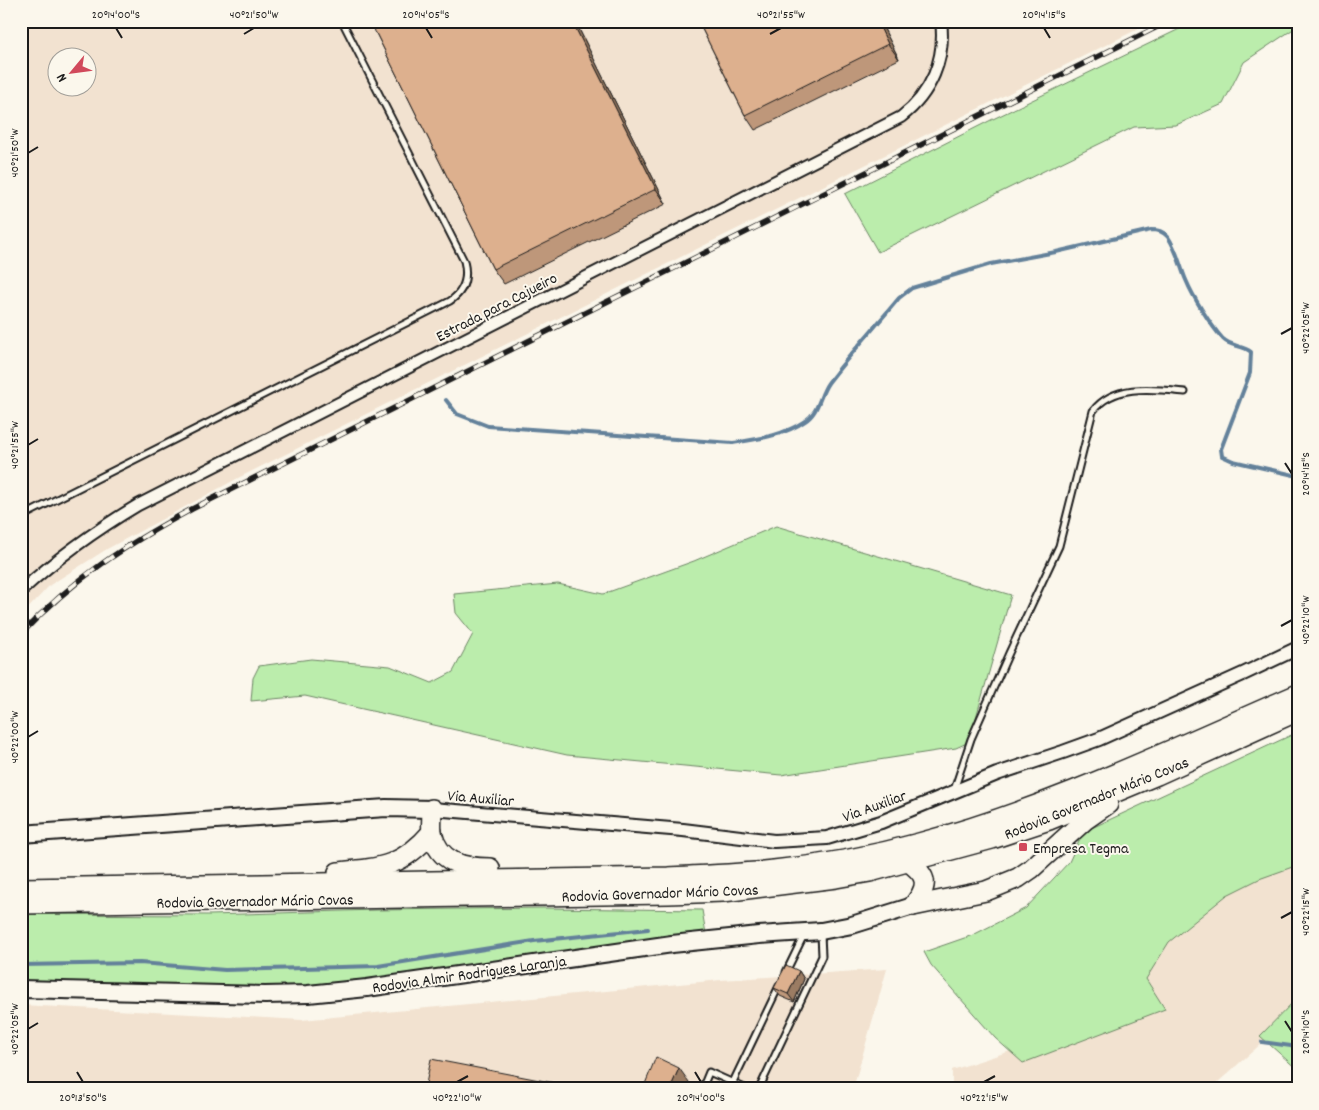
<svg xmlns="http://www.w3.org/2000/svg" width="1319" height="1110" font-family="Dekko,sans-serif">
  <rect width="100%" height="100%" fill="#fbf7ec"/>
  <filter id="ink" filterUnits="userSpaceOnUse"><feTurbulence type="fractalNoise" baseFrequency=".02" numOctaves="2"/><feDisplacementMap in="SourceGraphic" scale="10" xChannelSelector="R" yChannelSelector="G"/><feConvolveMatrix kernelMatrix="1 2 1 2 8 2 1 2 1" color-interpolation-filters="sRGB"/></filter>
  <g filter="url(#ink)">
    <g fill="#f2e2d0" fill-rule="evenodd">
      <path d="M21,21H1154L240,477L107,549L50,585L21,616ZM58,58H88V88H58Z"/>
      <polygon points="1298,848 1298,1011 1217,1083 1225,1089 952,1089 952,1070 1145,1007 1126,972 1215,890"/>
      <polygon points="887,969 853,1089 21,1089 21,1005 302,1020 721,980"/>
    </g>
    <g fill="#bbedac" stroke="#6c8464">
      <polygon points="1196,21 1298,21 1298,26 1244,62 1223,104 1176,125 1134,127 878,252 845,194 993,119"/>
      <polygon points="776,526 1011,595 969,742 956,748 781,775 567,755 305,696 251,701 253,678 259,666 311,659 390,666 432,683 453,672 473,634 456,613 454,594 558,584 603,594 694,561"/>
      <polygon points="1298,732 1298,865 1259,879 1227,895 1169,942 1146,979 1165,1009 1023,1063 995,1038 931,965 924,952 973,935 1026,908 1069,862 1083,832"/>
      <polygon points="543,908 702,910 706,934 658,948 271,989 21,982 21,914 210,915 376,910"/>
      <polygon points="1298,997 1298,1070 1260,1036"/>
    </g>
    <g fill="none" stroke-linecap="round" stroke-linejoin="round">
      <g stroke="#63819a" stroke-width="4">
        <path d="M446,400L457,414L488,426L733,443C758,439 783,436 805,421C819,412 819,396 828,383C850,354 876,326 899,298L912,288L991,264L1056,252L1151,230C1158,230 1163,231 1168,237C1177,250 1180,266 1186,280C1193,297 1211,326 1223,339C1231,347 1243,345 1251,352L1250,373L1221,449L1222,456L1233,461L1298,476"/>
        <polyline points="21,965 140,963 225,970 378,966 534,941 648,929"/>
        <polyline points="1262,1042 1298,1047"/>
      </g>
      <g stroke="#1c1c1c" stroke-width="9">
        <g id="service">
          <path d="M21,517L450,301C465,291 468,277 464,261L342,21"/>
          <path d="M954,790L971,739L1009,653L1059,546L1093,411C1114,383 1154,389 1185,392"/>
          <polyline points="786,972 804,935"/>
          <polyline points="733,1082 779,986"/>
          <polyline points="702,1089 709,1072 747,1089"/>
          <polyline points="759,1089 822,956 821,934"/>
        </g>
      </g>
      <g stroke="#1c1c1c" stroke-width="14">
        <path id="minor" d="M21,591C57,558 96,530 138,505L901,117C931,94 946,59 941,21"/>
      </g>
      <g stroke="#1c1c1c" stroke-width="16">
        <polyline id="tertiary" points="432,809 683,830 774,841 827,838 881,822 997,774 1063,752 1099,739 1243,674 1298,648"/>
      </g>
      <g stroke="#1c1c1c" stroke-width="20">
        <g id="primary">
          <polyline points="21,834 386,808 432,809"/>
          <polyline points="21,989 265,995 308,994 367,988 672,944 759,935 821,931 852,925 913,906"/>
        </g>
      </g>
      <g stroke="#1c1c1c" stroke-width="22">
        <g id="motorway">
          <path d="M432,809C432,817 431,826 432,833C439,863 463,868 490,868"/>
          <path d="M907,861C929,876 929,886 913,906"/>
          <path d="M338,872C381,868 402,867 432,832"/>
          <path d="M21,888L668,877C704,875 739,874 774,870C822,865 872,856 919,843C1050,808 1173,748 1298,694"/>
          <polyline points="21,904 669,894 723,892 836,878 870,872 992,839 1049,820 1157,775 1298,711"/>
          <polyline points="913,906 986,891 1018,878 1031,869 1085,820 1108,804"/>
        </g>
      </g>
      <use href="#service" stroke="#fbf7ec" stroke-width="5"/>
      <use href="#minor" stroke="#fbf7ec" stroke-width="10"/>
      <use href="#tertiary" stroke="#fbf7ec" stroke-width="12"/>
      <use href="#primary" stroke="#fbf7ec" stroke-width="16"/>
      <use href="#motorway" stroke="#fbf7ec" stroke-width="19"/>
      <g stroke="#1c1c1c" stroke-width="5.5">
        <path id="rail" d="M21,634C73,579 127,544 192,509L1169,21"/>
      </g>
      <use href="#rail" stroke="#fbf7ec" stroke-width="4" stroke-dasharray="11" stroke-linecap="butt"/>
    </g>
    <g fill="#be977a" stroke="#1c1c1c">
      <polygon points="370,21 575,21 666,204 504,284 493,269"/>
      <polygon points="698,21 880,21 899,59 755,130 745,115"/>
      <polygon points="799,971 804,979 794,1002 780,996 774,988"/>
    </g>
    <g fill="#9b7b63" stroke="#1c1c1c">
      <polygon points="572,21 575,21 666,204 656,189"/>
      <polygon points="877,21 880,21 899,59 888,44"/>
      <polygon points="799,971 804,979 794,1002 788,994"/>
      <polygon points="679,1068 689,1082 686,1089 670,1089"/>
    </g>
    <g fill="#ddb08e" stroke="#1c1c1c">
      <polygon points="370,21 572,21 656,189 493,269"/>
      <polygon points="698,21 877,21 888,44 745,115"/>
      <polygon points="786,965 799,971 788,994 774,988"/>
      <polygon points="656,1057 679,1068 670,1089 643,1089"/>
      <polygon points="431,1059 586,1089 425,1089"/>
    </g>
  </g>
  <path fill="none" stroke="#1c1c1c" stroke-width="2" d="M116,28L122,38M426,28L432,38M1044,28L1050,38M244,34L254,28M770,34L781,28M28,153L38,147M1281,334L1292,328M28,445L38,439M1285,463L1292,474M1281,626L1292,620M28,737L38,731M1281,918L1292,912M1285,1021L1292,1032M28,1029L38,1023M77,1072L83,1082M695,1072L701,1082M457,1082L468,1076M984,1082L995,1076"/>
  <rect fill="#d1495b" stroke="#fbf7ec" stroke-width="2" x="1018" y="842" width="10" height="10" rx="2.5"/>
  <g text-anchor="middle" stroke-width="4" stroke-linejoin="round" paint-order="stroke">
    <g font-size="16" fill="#1c1c1c" stroke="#fbf7ec">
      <text transform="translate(496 306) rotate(-27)" y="6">Estrada para Cajueiro</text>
      <text transform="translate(481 797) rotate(5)" y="6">Via Auxiliar</text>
      <text transform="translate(1096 797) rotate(-22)" y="6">Rodovia Governador Mário Covas</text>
      <text transform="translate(874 805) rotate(-20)" y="6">Via Auxiliar</text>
      <text transform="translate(660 892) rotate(-2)" y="6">Rodovia Governador Mário Covas</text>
      <text transform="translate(255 900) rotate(-1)" y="6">Rodovia Governador Mário Covas</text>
      <text transform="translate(469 973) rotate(-8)" y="6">Rodovia Almir Rodrigues Laranja</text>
    </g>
    <g font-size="16" fill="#1c1c1c" stroke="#fbf7ec" text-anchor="start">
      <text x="1033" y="853">Empresa Tegma</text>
    </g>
  </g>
  <rect width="1319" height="1110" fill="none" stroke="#fbf7ec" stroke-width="55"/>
  <g transform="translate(72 72) rotate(241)"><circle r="24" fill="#fbf7ec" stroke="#a29f99"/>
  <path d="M0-4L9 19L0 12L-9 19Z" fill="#d1495b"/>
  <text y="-8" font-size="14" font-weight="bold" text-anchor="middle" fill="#1c1c1c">N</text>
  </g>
  <rect x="28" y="28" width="1264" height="1054" fill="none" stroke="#1c1c1c" stroke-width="2"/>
  <g font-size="12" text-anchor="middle" fill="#1c1c1c">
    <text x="116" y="18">20°14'00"S</text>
    <text x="254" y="18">40°21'50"W</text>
    <text x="426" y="18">20°14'05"S</text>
    <text x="781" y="18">40°21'55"W</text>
    <text x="1044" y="18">20°14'15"S</text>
    <text transform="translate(14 153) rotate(-90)" y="4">40°21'50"W</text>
    <text transform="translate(1305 328) rotate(-90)" y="4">40°22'05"W</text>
    <text transform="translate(14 445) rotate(-90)" y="4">40°21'55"W</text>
    <text transform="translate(1305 474) rotate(-90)" y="4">20°14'15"S</text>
    <text transform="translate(1305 620) rotate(-90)" y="4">40°22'10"W</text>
    <text transform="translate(14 737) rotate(-90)" y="4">40°22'00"W</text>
    <text transform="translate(1305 912) rotate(-90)" y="4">40°22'15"W</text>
    <text transform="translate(14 1029) rotate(-90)" y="4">40°22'05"W</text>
    <text transform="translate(1305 1032) rotate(-90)" y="4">20°14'10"S</text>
    <text x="83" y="1101">20°13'50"S</text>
    <text x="457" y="1101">40°22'10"W</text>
    <text x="701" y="1101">20°14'00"S</text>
    <text x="984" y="1101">40°22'15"W</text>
  </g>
</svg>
